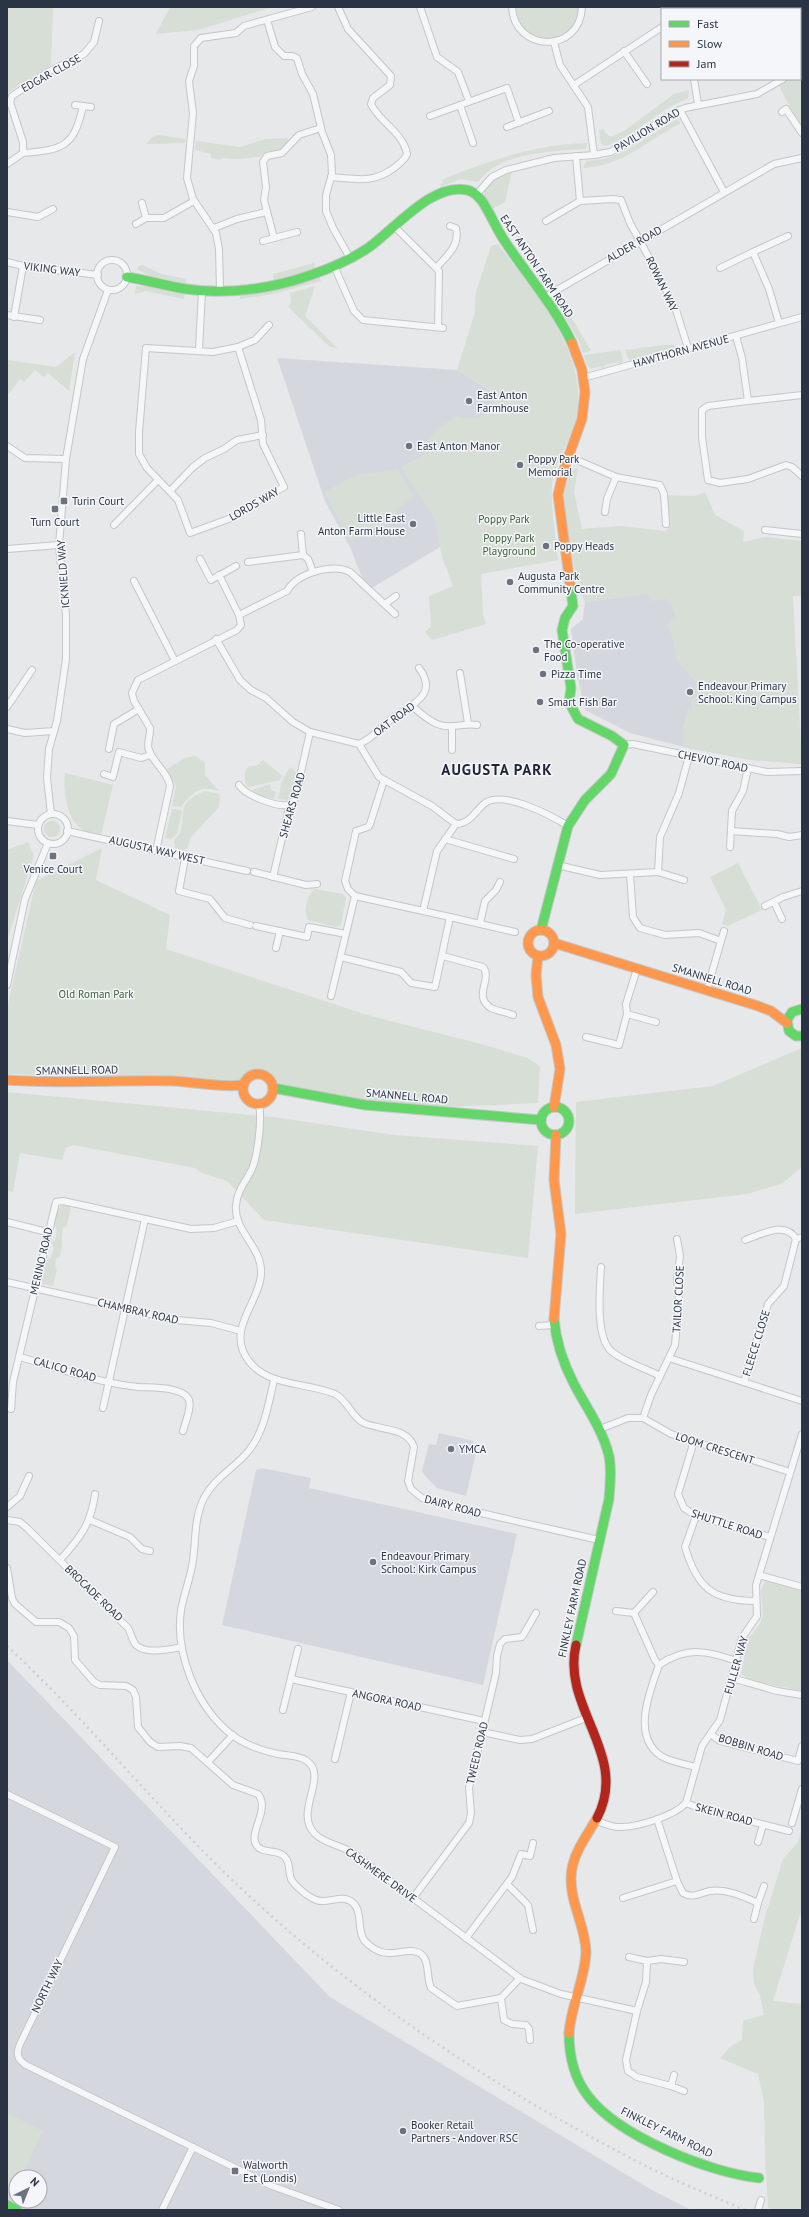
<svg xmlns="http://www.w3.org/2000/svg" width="809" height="2217" font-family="'PT Sans',sans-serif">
  <rect width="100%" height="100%" fill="#e6e8ea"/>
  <g fill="#d4d7dd" fill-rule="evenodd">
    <polygon points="277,358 457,370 496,394 492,408 483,417 470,420 435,503 440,547 370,589 363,581 351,549 325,501"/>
    <polygon points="644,594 663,594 802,755 802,764 752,760 688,748 630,733 585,710 577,674 571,629 583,619 585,602"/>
    <polygon points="439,1433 474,1441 471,1452 476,1453 466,1496 437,1488 425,1476 422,1471 429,1444 436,1445"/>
    <polygon points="262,1468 311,1478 309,1488 517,1534 483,1685 222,1625 256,1470"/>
    <path d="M7,1660L330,1997L652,2190L691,2210H7ZM16,2177H40V2201H16Z"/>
  </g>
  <g fill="#d6ded6">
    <polygon points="7,7 53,7 51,65 7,93"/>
    <polygon points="170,7 272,7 198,30 156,34"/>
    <path d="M516,7H579C578,50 514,48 516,7Z"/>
    <polygon points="737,7 802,7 802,129 775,79 800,79 800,9 739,9"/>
    <path d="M689,90L688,98C658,110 636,135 606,146L601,144L599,130L604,129L605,133L611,137L624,131L674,94Z"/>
    <path d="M677,119L681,123C646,141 625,165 583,168L586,161L604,159L626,151Z"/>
    <polygon points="159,135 185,139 185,143 146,144 152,137"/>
    <polygon points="286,138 290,140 283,149 265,152 259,157 236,159 221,158 221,160 211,158 211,154 195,150 196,141 240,147 265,139"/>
    <path d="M587,143V147L585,149C555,151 520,152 494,167C487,171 483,177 478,182L460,179L443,186L439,185L443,183L442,180L448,177C494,159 538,144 587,143Z"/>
    <path d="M512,171L505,202L494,208L490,207L484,195C484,182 502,175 512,171Z"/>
    <path d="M498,244C533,291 583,345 578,407C576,433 559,453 553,478C549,497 556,540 558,560L481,574L483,616L486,624L432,640L425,632L431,626L429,596L453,586L442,557L434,518L401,467L432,450L427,440L438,429L456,416C480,423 490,417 496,393L457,370L475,312L476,292L491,246Z"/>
    <polygon points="314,263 316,269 274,280 273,274"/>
    <path d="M142,265L162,274L186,279V285C169,282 152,279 137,269L139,266Z"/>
    <polygon points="319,276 321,281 273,294 240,299 240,292"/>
    <polygon points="136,286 151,287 185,292 184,299 145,291 135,294"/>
    <polygon points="315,286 305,316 338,349 329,346 288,307 291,302 290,293"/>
    <polygon points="558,295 591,351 583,353 579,341 561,310 562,308 556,303"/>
    <polygon points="664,345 675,345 676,348 659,351 658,354 631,361 628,358 625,350"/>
    <polygon points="620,350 623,360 621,364 617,362 605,365 602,369 601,366 591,369 587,365 584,355"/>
    <polygon points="75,352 69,391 48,373 44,377 35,370 24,382 20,379 7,396 7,360 56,367"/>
    <polygon points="578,468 574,492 582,529 620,526 665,531 670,527 666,495 694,496 705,492 715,515 744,531 743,542 765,537 802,541 802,596 793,596 802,764 752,760 683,747 683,726 688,707 692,712 691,702 696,692 695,681 677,661 672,636 667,625 675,615 672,605 666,599 650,601 647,594 585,602 577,583 563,502 568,471"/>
    <polygon points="398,469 414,498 396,510 397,517 379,529 350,541 324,492 356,475"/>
    <path d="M195,756L205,763V775L219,791C199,785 193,792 181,807L172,806L176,786L167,769L185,758Z"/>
    <path d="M263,760L282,776L280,780L248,787C244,783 243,772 248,767C251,765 255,767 258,765Z"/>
    <polygon points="290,767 297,773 292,794 287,800 278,799 281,783"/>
    <path d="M65,773L113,785L101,835C94,833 83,832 78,826C66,814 63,788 65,773Z"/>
    <polygon points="270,784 271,790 276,792 274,799 257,795 252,790"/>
    <path d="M205,791L220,794L219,807L191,837L186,851L175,848L174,840C193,824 168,805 205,791Z"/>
    <polygon points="172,809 181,810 182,812 177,834 171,839 165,838"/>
    <circle cx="52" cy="829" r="8"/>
    <polygon points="28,842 34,855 7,941 7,850"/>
    <polygon points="102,848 96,880 170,915 166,949 367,1015 489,1046 527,1058 540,1066 538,1103 427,1108 362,1104 289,1089 260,1075 254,1075 242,1081 233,1083 197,1078 7,1074 7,1009 36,881"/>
    <polygon points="738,863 762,910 728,926 722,924 726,910 710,877"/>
    <path d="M315,889L343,894L346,898L341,925L336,927L308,920C303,912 307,894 315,889Z"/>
    <polygon points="802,1048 802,1167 783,1183 747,1194 575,1214 576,1102 713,1086"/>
    <polygon points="7,1092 273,1117 394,1135 538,1146 528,1258 264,1220 227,1181 202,1173 195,1168 73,1145 66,1148 62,1160 20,1153 13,1192 7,1191"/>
    <path d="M63,1205H69L71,1208L67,1226L63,1227C61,1238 63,1244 60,1256L56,1259L55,1266L57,1270L53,1286L45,1284V1286L41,1281L45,1261L51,1258L54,1248L51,1242L55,1240L57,1230L54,1223L56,1211Z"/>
    <polygon points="765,1581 802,1589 802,1691 746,1679 746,1677 741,1674 748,1639 760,1624 763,1615 761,1591"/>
    <polygon points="802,1828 802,1908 773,2001 802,2004 802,2210 773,2210 768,2208 765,2155 764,2102 758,2074 720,2058 731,2046 742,2040 743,2021 764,2015 760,1996 754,1984 753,1969 765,1917 783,1859 798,1842"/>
    <polygon points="7,2113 43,2131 21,2177 16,2177 16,2187 13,2192 7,2189"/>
  </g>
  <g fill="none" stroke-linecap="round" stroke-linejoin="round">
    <g stroke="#c4c6c8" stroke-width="8">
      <g id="street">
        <polyline points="420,7 437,57 458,72 469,101"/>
        <path d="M512,7C514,52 580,55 582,7"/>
        <polyline points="733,7 735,9"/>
        <polyline points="688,9 691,7"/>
        <polyline points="267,20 275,47 284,56 292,56 297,58 302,74 313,94 322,132 331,155 332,174 326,195 326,211 333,228 350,258"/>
        <polyline points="554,42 560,65 588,107 594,155"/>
        <polyline points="624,51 647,84"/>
        <polyline points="694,79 698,104"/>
        <polyline points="574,85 662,27"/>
        <polyline points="75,105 91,107"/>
        <polyline points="460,105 473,143"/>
        <polyline points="680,110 724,192"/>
        <polyline points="782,112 786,109 802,133"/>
        <polyline points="430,116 507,88 519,123"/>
        <polyline points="507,127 549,111"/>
        <path d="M23,153C63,150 74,147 83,106"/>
        <polyline points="7,164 23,153 23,142 10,102 12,96 48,72 84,54 94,42 99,21"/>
        <path d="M331,177C357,179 372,184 394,168C399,164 405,160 407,154C403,132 380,123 371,104L373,98L390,85L391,76L348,29L338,7"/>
        <polyline points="476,195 492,177 506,170 554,158 594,155 610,152 629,143 666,117 685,108 757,94 783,79"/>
        <polyline points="580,201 613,199 621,200 630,223 657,272 676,310 688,348"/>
        <polyline points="142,203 146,218"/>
        <polyline points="7,212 38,217 53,209"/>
        <polyline points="546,221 580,201 576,156"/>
        <polyline points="136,224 146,218 164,218 194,201"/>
        <polyline points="394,226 439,271 438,327"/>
        <polyline points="214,228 237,219 266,212"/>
        <polyline points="297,232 274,238 264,200 266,187 263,162 267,156 282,153 299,135 321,128"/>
        <polyline points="263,241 274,238"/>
        <circle cx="112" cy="275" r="15"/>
        <polyline points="7,262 23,266 98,275"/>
        <polyline points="334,266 354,311 363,320 443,328"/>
        <path d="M437,267C448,255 460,245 456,228L450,226"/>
        <polyline points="720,268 753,252"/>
        <polyline points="220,290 219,249 216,233 193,199 187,178 193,113 189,81 194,66 194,46 201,38 236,33 244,26 312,7"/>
        <polyline points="545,297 774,164 802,158"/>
        <polyline points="7,315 40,320"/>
        <polyline points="14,317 23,266"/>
        <polyline points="779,323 769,289 753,252 788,236"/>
        <polyline points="736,336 742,358 748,401 708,406 702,410 702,437 708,480 720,483 748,479 786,465 792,467 802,476"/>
        <polygon points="238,347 261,420 263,444 284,487 257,501 234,517 190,533 178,500 147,468 139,454 139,432 146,348 213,352"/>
        <polyline points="238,347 255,340 269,325"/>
        <polyline points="199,350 202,291"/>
        <polyline points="583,378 802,317"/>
        <polyline points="748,401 802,395"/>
        <polyline points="7,446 25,458 66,459"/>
        <polyline points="570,457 616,477 660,485 664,494 666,524"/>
        <polyline points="170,491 193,467 205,458 224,449 237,440 263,435"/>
        <polyline points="605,512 607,499 616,477"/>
        <polyline points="114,525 158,480"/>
        <polyline points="765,530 802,534"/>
        <polyline points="301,534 303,555 308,559 313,572"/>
        <polyline points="7,549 59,545"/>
        <polyline points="200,559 211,580 236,566"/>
        <polyline points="248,562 303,555"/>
        <polyline points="219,575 239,615"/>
        <polyline points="134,581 175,661"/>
        <polyline points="385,604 396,596"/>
        <polyline points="216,639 240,680 251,690 266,698 293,722 310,732 359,744"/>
        <polyline points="460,673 468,723"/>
        <polyline points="7,707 32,670"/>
        <path d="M413,707C424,716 436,728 452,726C461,726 468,723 477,725"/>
        <polyline points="452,726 452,750"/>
        <polyline points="7,729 25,733 54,731"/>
        <path d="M359,744L379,777L432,806L456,824C470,824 476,810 485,803C504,790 552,816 568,826"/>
        <path d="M359,744C370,740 380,729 389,721C406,707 441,697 419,668"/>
        <polyline points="624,745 633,744 767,772 802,771"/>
        <polyline points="109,749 114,724 139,709"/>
        <polyline points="104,774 113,777 119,752 141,758 151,755"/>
        <path d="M239,785C245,795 279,809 290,804"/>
        <polyline points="51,814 47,778 49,749 57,721 66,659 66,615 59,545 66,459 83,359 108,290"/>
        <circle cx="53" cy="829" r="15"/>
        <polyline points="7,821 38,825"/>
        <polyline points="67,831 247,871"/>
        <polyline points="731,831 777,834 789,837 802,835"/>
        <polyline points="445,839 514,859"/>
        <polyline points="730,847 732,811 743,791 748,768"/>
        <path d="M156,851L170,786C168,772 153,763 149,750C146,743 151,735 150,728L134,701L132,693L138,680L237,630L241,625L239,615L287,591C297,573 333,563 350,572L395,614"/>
        <polyline points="185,858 179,891 210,899 225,918 250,925"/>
        <polyline points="557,865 600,875 658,872 660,837 679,793 689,756"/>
        <polyline points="254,872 306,885 317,884"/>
        <polyline points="658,872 684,880"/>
        <polyline points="630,874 633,917 640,928 665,935 699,933 721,941 707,990"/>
        <polyline points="273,877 290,804 295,799 310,732"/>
        <polyline points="355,896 348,889 345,881 356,831 368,827 370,824 384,780"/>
        <polyline points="355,896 423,911"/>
        <polyline points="774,902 782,919"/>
        <polyline points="765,906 783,897 802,891"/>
        <polyline points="450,917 515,932"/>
        <polyline points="480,923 485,901 496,890 500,882"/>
        <polyline points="256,926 307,937 309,927 346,934"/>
        <polyline points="721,941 724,931"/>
        <polyline points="276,948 280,931"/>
        <path d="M443,956L483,967C493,979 472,996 491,1008C497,1011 506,1012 513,1015"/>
        <polyline points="341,957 401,972 411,983 435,987 450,917 423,911 437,851 456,824"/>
        <polyline points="7,985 25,899 48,843"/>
        <polyline points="331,996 355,896"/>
        <polyline points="627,1014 656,1022"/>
        <polyline points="586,1037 619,1045 627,1014 626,1004 637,969"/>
        <path d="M259,1104C262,1120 258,1154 252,1169C246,1181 237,1191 236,1205C233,1231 263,1247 261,1274C260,1299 232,1325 243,1351C259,1388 304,1381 335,1394C347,1400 351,1415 362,1422C378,1431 407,1426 414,1447L408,1481L411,1489L422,1498L450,1506L599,1540"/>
        <polyline points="7,1222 47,1232"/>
        <path d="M745,1240C760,1235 786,1220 796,1239L802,1237"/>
        <path d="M601,1267C600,1288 595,1336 611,1351C624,1362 645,1368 660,1376"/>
        <polyline points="7,1282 176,1320 211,1323 241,1331"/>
        <polyline points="539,1326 554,1325"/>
        <path d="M20,1357C58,1368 98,1383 138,1387C150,1388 180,1386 188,1398C193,1405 185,1423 183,1431"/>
        <polyline points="669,1358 802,1401"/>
        <path d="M274,1380C268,1406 264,1435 245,1455C231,1470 214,1479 204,1498C194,1518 196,1539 193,1560C191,1577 184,1593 181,1610C175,1652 195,1702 226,1730C240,1743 259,1750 278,1754C287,1756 299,1755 307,1761C329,1777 293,1812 315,1834C325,1844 341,1845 353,1853L521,1979L561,1994L637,2011L626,2060L628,2071L637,2077L671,2086L674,2075"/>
        <polyline points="744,1382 768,1304 784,1286 796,1239"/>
        <polyline points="103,1408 145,1219"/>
        <polyline points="11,1409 13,1382 56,1202 63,1201 191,1229 214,1228 238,1221"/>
        <polyline points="643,1418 651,1395 675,1345 679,1299 677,1280 680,1256 677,1239"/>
        <polyline points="600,1429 628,1418 643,1418 671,1434 790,1472"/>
        <polyline points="694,1441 678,1494 684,1508 696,1516 770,1537"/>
        <polyline points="7,1507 20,1496 29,1476"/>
        <path d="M696,1516L685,1547C697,1588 713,1601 756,1601"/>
        <path d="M7,1520L20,1522L27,1528L128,1628C131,1633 132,1640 136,1645C146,1655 170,1649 182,1647"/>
        <polyline points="90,1520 130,1537 142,1549 150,1551"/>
        <path d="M60,1560C80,1538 91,1524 95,1494"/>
        <path d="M7,1568L12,1598L15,1604L36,1622H59L69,1628L74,1636L75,1660L94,1682L100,1685L126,1686L133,1690L136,1697L138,1727L150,1742L158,1747L180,1746L191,1748L233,1785L258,1794C271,1810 247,1833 257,1846C263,1854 277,1849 284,1856C291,1863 288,1871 291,1879C295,1886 307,1896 314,1899C326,1906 341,1893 352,1902C365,1912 354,1935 369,1945C375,1950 381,1953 388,1953C400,1954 418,1945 425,1959C429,1968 427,1979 431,1988L457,2006L501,1998L520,1978"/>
        <polyline points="759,1575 802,1587"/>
        <polyline points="616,1611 634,1613 653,1592"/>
        <polyline points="634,1613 655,1660 659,1665"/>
        <polyline points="732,1678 777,1691 802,1695"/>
        <polyline points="291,1679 484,1721"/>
        <polyline points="283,1710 298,1649"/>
        <polyline points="482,1732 520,1740 532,1739 586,1718"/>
        <polyline points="712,1735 720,1741 798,1761 802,1746"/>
        <polyline points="335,1759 351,1692"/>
        <polyline points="208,1762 233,1735"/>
        <path d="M696,1767C685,1764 671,1762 661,1756C631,1736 650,1691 659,1665C687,1646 707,1651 737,1661"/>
        <path d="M7,1794L115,1847L20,2044C16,2054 17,2059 26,2065L272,2186L339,2210"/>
        <polyline points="686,1803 699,1808 789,1831"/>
        <path d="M657,1819L677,1881L683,1893C693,1899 700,1893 710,1891C725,1888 745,1897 758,1903L754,1919"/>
        <path d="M597,1821C604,1823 611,1827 618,1827C636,1828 674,1816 686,1803L702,1746L720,1720L742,1638L757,1616L756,1585L802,1434"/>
        <polyline points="792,1823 802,1789"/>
        <polyline points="758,1842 763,1825"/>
        <polyline points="507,1884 528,1905 533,1930"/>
        <polyline points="413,1898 469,1823 471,1813 469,1788 496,1673 497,1656 500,1644 505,1639 522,1637 536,1613"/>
        <polyline points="623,1898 677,1881"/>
        <polyline points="758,1903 764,1886"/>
        <polyline points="466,1938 512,1877 521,1854 530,1856 533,1843"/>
        <polyline points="629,1957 647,1961"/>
        <polyline points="501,1998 504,2020 512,2024 526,2025 529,2029 530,2040"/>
        <polyline points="637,2011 646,1982 647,1961 661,1959 684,1962"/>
        <polyline points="671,2086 684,2091"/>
        <polyline points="162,2210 193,2147"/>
        <polyline points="758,2210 761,2200"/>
      </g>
    </g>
    <g stroke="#c4c6c8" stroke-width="11">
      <g id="fast">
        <path d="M127,277C147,280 166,286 186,289C226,295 270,289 308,276C329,269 350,260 368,248C394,230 432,182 467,190C473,191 478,196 482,201C491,214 496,229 506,243C528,276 555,307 572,343"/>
        <polyline points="541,930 568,826 585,800 611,774 624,745 612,736 578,719 569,702 571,688 562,630 565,618 573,606 570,584"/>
        <polyline points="802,1009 792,1012 787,1020 789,1031 796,1036 802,1036"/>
        <polyline points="273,1088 365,1105 541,1120"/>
        <circle cx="555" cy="1121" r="14"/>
        <path d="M554,1319C556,1342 563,1363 574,1384C586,1407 603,1430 609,1456C612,1471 610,1484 609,1499L576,1645"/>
        <path d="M569,2033C569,2056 574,2078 588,2096C618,2136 710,2173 759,2178"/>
        <polyline points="7,2205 17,2210"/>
      </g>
    </g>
    <g stroke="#c4c6c8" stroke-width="11">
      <g id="slow">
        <polyline points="570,584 558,495 564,469 582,419 585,392 582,370 572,343"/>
        <circle cx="541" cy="943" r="13"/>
        <polyline points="554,943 758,1006 771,1011 787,1023"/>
        <polyline points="538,956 536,975 538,997 556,1045 560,1069 554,1107"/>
        <circle cx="258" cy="1089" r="15"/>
        <path d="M7,1080C62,1084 117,1080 173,1081C196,1082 219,1088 243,1085"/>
        <polyline points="554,1319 561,1234 554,1180 556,1135"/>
        <path d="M569,2033C571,2005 585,1980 586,1952C586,1937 580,1922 576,1908C563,1866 577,1852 597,1818"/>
      </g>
    </g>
    <g stroke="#c4c6c8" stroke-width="11">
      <path id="jam" d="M576,1645C561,1708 630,1755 597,1818"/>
    </g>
    <use href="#street" stroke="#f5f6f7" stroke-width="6"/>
    <use href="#fast" stroke="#63d668" stroke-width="9"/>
    <use href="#slow" stroke="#ff974d" stroke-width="9"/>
    <use href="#jam" stroke="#b3261e" stroke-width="9"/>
    <path stroke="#cecfd2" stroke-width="2.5" stroke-dasharray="2 4" stroke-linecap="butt" d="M7,1646C91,1724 162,1815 246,1893C363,2002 500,2091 642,2164C675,2181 710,2195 745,2210"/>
  </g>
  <g fill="#6c737f" stroke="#f4f6f9" stroke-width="1.5">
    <circle cx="469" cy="401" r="4"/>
    <circle cx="409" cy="446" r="4"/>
    <circle cx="520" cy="465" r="4"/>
    <rect x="60" y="497" width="8" height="8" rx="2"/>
    <rect x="51" y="505" width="8" height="8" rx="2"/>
    <circle cx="413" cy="524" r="4"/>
    <circle cx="546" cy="546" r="4"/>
    <circle cx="510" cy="582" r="4"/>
    <circle cx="536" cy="650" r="4"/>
    <circle cx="543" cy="674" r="4"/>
    <circle cx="690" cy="692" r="4"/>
    <circle cx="540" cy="702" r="4"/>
    <rect x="49" y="852" width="8" height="8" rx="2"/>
    <circle cx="451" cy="1449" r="4"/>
    <circle cx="373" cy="1562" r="4"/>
    <circle cx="403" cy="2131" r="4"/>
    <rect x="231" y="2167" width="8" height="8" rx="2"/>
  </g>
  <g text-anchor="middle" stroke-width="3" stroke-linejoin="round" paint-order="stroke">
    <g font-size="11" fill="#2b3445" stroke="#f4f6f9">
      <text transform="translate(51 73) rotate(-29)" y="4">EDGAR CLOSE</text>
      <text transform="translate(647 130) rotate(-31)" y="4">PAVILION ROAD</text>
      <text transform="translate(634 244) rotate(-30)" y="4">ALDER ROAD</text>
      <text transform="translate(537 266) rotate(56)" y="4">EAST ANTON FARM ROAD</text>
      <text transform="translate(52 269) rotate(7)" y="4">VIKING WAY</text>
      <text transform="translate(662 284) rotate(64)" y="4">ROWAN WAY</text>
      <text transform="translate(681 351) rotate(-15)" y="4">HAWTHORN AVENUE</text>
      <text transform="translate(254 504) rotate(-30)" y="4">LORDS WAY</text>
      <text transform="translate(63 574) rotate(-94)" y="4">ICKNIELD WAY</text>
      <text transform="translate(394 719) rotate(-37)" y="4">OAT ROAD</text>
      <text transform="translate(713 761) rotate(12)" y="4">CHEVIOT ROAD</text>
      <text transform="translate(292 805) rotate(-74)" y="4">SHEARS ROAD</text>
      <text transform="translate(157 850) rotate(13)" y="4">AUGUSTA WAY WEST</text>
      <text transform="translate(712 979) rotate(17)" y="4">SMANNELL ROAD</text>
      <text transform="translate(77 1070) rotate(-1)" y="4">SMANNELL ROAD</text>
      <text transform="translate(407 1096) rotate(5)" y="4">SMANNELL ROAD</text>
      <text transform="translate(41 1261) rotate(-77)" y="4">MERINO ROAD</text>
      <text transform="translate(678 1299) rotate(-87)" y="4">TAILOR CLOSE</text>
      <text transform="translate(138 1311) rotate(13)" y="4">CHAMBRAY ROAD</text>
      <text transform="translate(756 1343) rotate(-73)" y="4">FLEECE CLOSE</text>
      <text transform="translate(65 1369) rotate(16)" y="4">CALICO ROAD</text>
      <text transform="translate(715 1448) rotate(18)" y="4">LOOM CRESCENT</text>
      <text transform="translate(453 1506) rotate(15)" y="4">DAIRY ROAD</text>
      <text transform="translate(727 1524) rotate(18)" y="4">SHUTTLE ROAD</text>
      <text transform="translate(94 1593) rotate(44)" y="4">BROCADE ROAD</text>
      <text transform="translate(572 1608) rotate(-78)" y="4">FINKLEY FARM ROAD</text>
      <text transform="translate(736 1665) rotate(-74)" y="4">FULLER WAY</text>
      <text transform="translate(387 1700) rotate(12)" y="4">ANGORA ROAD</text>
      <text transform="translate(751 1747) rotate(17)" y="4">BOBBIN ROAD</text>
      <text transform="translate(477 1753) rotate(-77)" y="4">TWEED ROAD</text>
      <text transform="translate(724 1814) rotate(15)" y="4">SKEIN ROAD</text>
      <text transform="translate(381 1875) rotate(36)" y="4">CASHMERE DRIVE</text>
      <text transform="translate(47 1986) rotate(-64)" y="4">NORTH WAY</text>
      <text transform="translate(667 2132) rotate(26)" y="4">FINKLEY FARM ROAD</text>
    </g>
    <g font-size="11" fill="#2b3445" stroke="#f4f6f9" text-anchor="start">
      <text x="477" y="399">East Anton<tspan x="477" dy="13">Farmhouse</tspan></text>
      <text x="417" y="450">East Anton Manor</text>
      <text x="528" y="463">Poppy Park<tspan x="528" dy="13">Memorial</tspan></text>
      <text x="72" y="505">Turin Court</text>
      <text x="405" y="522" text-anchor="end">Little East<tspan x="405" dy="13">Anton Farm House</tspan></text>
      <text x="55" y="526" text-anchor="middle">Turn Court</text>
      <text x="554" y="550">Poppy Heads</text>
      <text x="518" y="580">Augusta Park<tspan x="518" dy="13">Community Centre</tspan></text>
      <text x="544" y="648">The Co-operative<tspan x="544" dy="13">Food</tspan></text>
      <text x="551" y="678">Pizza Time</text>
      <text x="698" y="690">Endeavour Primary<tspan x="698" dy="13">School: King Campus</tspan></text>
      <text x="548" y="706">Smart Fish Bar</text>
      <text x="53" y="873" text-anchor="middle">Venice Court</text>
      <text x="459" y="1453">YMCA</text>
      <text x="381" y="1560">Endeavour Primary<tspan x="381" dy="13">School: Kirk Campus</tspan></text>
      <text x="411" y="2129">Booker Retail<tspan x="411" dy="13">Partners - Andover RSC</tspan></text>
      <text x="243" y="2169">Walworth<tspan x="243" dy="13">Est (Londis)</tspan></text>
    </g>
    <g font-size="11" fill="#3f6138" stroke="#f4f6f9">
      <text x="504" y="523">Poppy Park</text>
      <text x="509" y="542">Poppy Park<tspan x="509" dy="13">Playground</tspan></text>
      <text x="96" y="998">Old Roman Park</text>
    </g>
    <g font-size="15" font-weight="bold" letter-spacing="1" fill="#1d2536" stroke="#f4f6f9">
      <text x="497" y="775">AUGUSTA PARK</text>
    </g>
  </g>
  <rect width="809" height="2217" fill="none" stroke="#2b3445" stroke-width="16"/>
  <rect x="661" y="8" width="140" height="72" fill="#f4f6f9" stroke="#a4a8b1"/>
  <rect x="669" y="21" width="20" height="6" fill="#63d668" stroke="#a4a8b1"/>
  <text x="697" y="28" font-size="12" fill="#2b3445">Fast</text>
  <rect x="669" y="41" width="20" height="6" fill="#ff974d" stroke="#a4a8b1"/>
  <text x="697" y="48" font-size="12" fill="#2b3445">Slow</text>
  <rect x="669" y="61" width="20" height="6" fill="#b3261e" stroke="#a4a8b1"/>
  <text x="697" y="68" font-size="12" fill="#2b3445">Jam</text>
  <g transform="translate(28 2189) rotate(43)"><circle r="19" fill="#f4f6f9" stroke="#a4a8b1"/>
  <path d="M0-3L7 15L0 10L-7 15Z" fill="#6c737f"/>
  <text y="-6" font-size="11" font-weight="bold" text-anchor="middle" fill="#2b3445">N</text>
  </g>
</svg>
